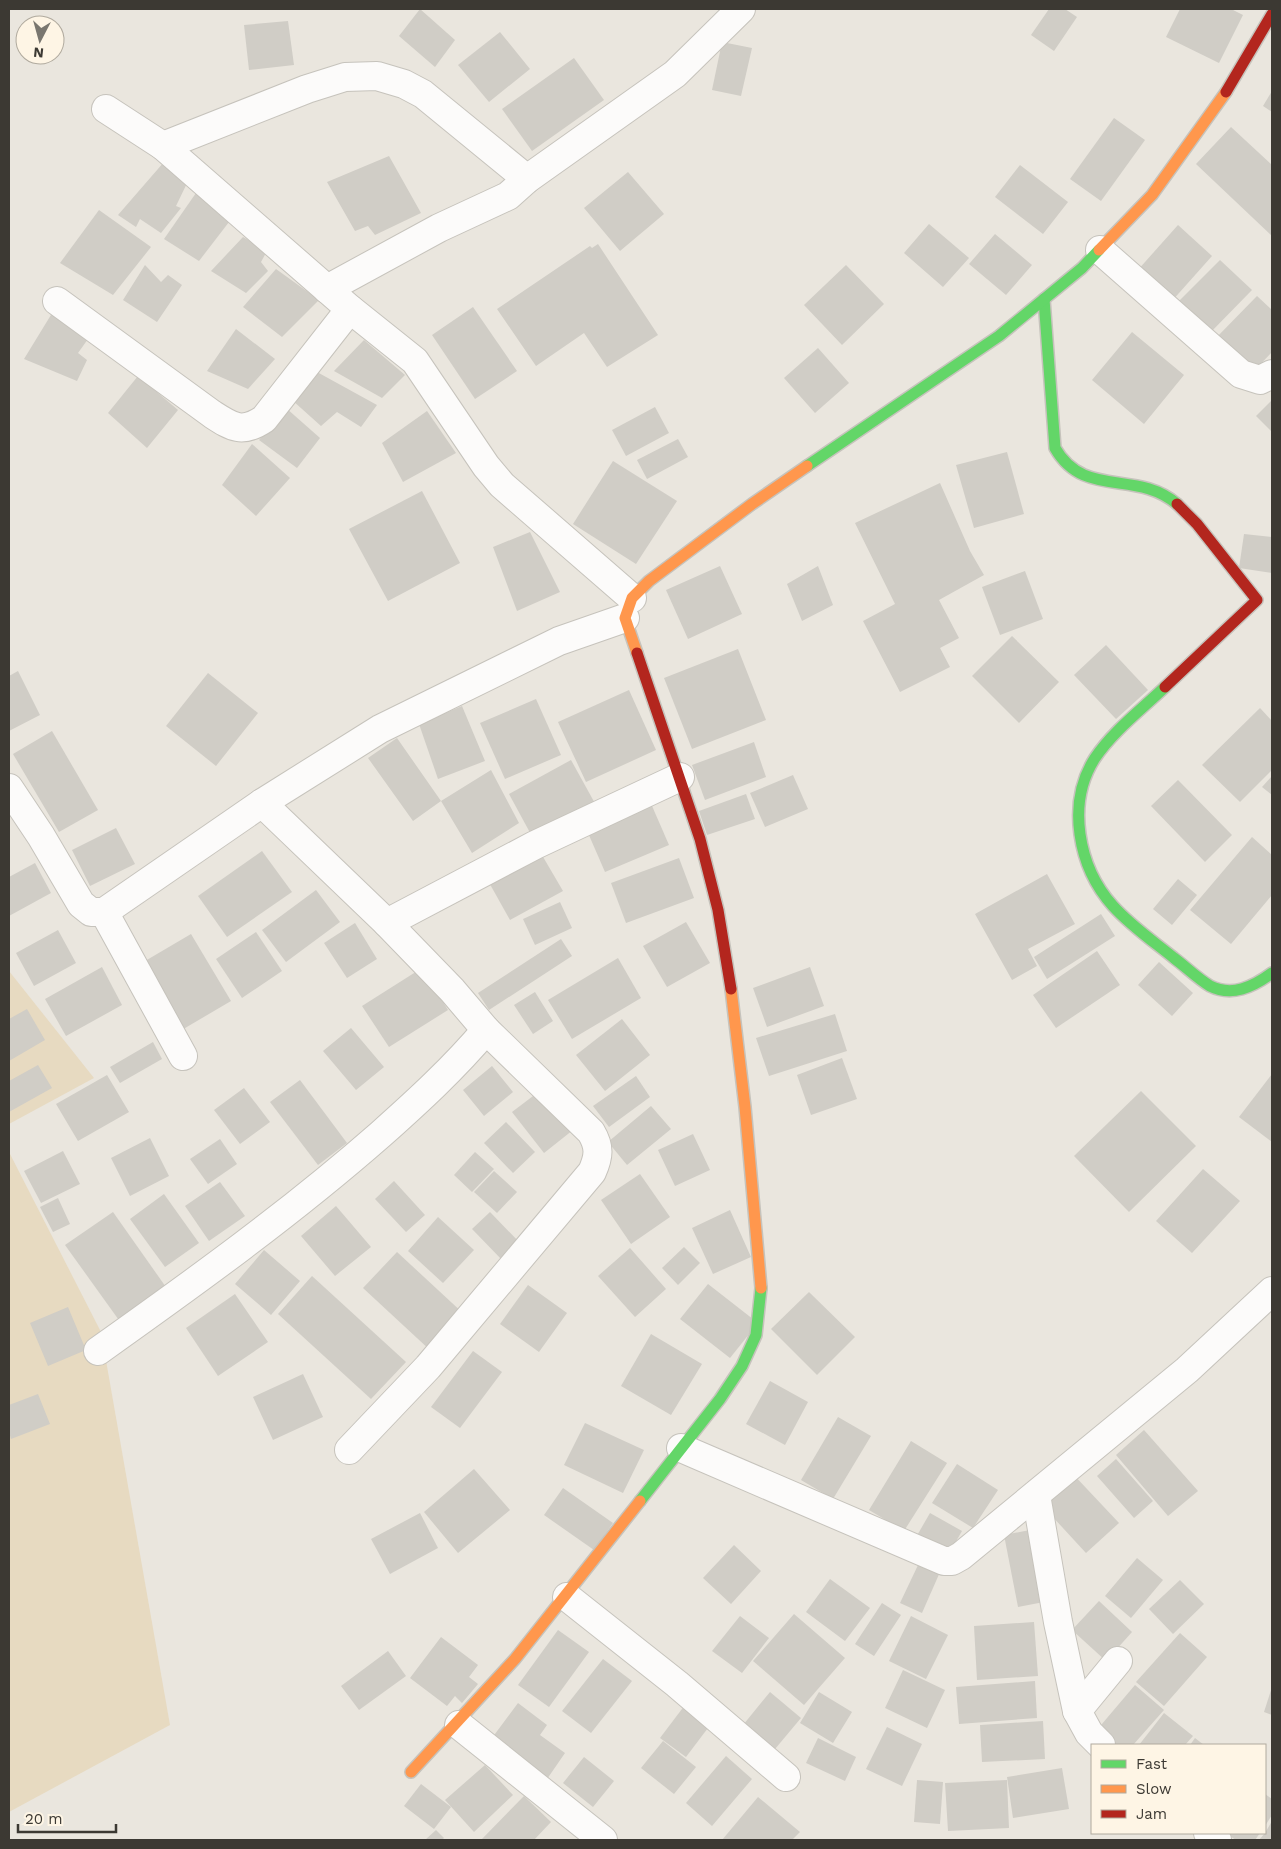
<svg xmlns="http://www.w3.org/2000/svg" width="1281" height="1849" font-family="'Work Sans',sans-serif">
  <rect width="100%" height="100%" fill="#eae6de"/>
  <g fill="#e7dac1">
    <polygon points="9,971 94,1078 9,1124"/>
    <polygon points="9,1152 101,1332 170,1725 9,1812"/>
  </g>
  <g fill="#d0cdc6">
    <polygon points="420,9 455,40 435,67 399,36"/>
    <polygon points="1049,9 1065,9 1077,17 1054,51 1031,35"/>
    <polygon points="1180,9 1231,9 1243,15 1219,63 1166,37"/>
    <polygon points="288,21 294,65 249,70 244,25"/>
    <polygon points="500,32 530,69 489,102 458,65"/>
    <polygon points="722,42 752,48 741,96 712,90"/>
    <polygon points="574,58 604,100 532,151 502,109"/>
    <polygon points="1272,91 1272,112 1263,106"/>
    <polygon points="1114,118 1145,140 1101,201 1070,179"/>
    <polygon points="1231,127 1272,165 1272,236 1196,164"/>
    <polygon points="389,156 421,213 375,235 368,226 355,231 327,182"/>
    <polygon points="164,162 190,177 176,206 181,208 161,233 140,219 136,227 118,215"/>
    <polygon points="1020,165 1068,202 1043,234 995,197"/>
    <polygon points="628,172 664,214 620,251 584,208"/>
    <polygon points="196,193 229,222 199,261 164,239"/>
    <polygon points="99,210 151,247 113,295 60,263"/>
    <polygon points="929,224 969,258 943,287 904,253"/>
    <polygon points="1178,225 1212,256 1171,302 1137,271"/>
    <polygon points="995,234 1032,265 1006,295 969,264"/>
    <polygon points="243,237 267,251 261,262 268,271 246,293 211,271"/>
    <polygon points="598,244 658,335 607,367 584,333 536,366 497,309 590,246 592,248"/>
    <polygon points="1220,260 1252,290 1207,336 1175,305"/>
    <polygon points="145,265 161,282 168,275 182,285 157,322 123,300"/>
    <polygon points="846,265 884,304 842,345 804,305"/>
    <polygon points="276,269 319,300 282,337 243,307"/>
    <polygon points="1257,296 1272,310 1272,352 1252,373 1215,339"/>
    <polygon points="473,307 517,371 475,399 432,335"/>
    <polygon points="54,310 93,332 78,353 87,360 77,381 24,359"/>
    <polygon points="236,329 275,359 248,389 207,371"/>
    <polygon points="1132,332 1184,375 1144,424 1092,380"/>
    <polygon points="364,340 405,375 382,398 334,371"/>
    <polygon points="818,348 849,383 815,413 784,378"/>
    <polygon points="317,372 377,405 361,427 337,412 321,426 292,400"/>
    <polygon points="138,376 178,410 147,448 108,413"/>
    <polygon points="1272,400 1272,432 1256,416"/>
    <polygon points="655,407 669,433 626,456 612,430"/>
    <polygon points="286,408 320,438 297,468 259,440"/>
    <polygon points="427,411 456,453 403,482 382,443"/>
    <polygon points="678,439 688,457 647,479 637,460"/>
    <polygon points="252,444 290,478 256,516 222,485"/>
    <polygon points="1007,452 1024,514 974,528 956,465"/>
    <polygon points="613,461 677,501 636,564 573,524"/>
    <polygon points="940,483 970,551 984,575 939,600 959,638 940,648 950,667 900,692 863,621 895,604 855,523"/>
    <polygon points="422,491 460,563 388,601 349,529"/>
    <polygon points="530,532 560,592 517,611 493,547"/>
    <polygon points="1244,534 1272,537 1272,573 1239,568"/>
    <polygon points="720,566 742,614 688,639 666,590"/>
    <polygon points="818,566 833,605 802,621 787,584"/>
    <polygon points="1025,571 1043,619 1000,635 982,587"/>
    <polygon points="1012,636 1059,682 1019,723 972,676"/>
    <polygon points="1106,645 1148,690 1116,719 1074,675"/>
    <polygon points="738,649 766,720 692,749 664,678"/>
    <polygon points="18,671 40,715 9,731 9,676"/>
    <polygon points="208,673 258,713 216,766 166,726"/>
    <polygon points="629,690 656,750 586,782 558,722"/>
    <polygon points="536,699 561,755 505,779 480,723"/>
    <polygon points="462,706 485,761 438,779 419,724"/>
    <polygon points="1260,708 1272,721 1272,770 1240,802 1202,765"/>
    <polygon points="52,731 98,810 59,832 13,754"/>
    <polygon points="397,738 441,801 491,770 519,823 472,853 441,801 413,821 368,758"/>
    <polygon points="754,742 766,777 705,800 692,765"/>
    <polygon points="571,760 597,807 534,840 509,794"/>
    <polygon points="793,775 808,809 765,827 750,793"/>
    <polygon points="1272,776 1272,795 1262,787"/>
    <polygon points="1178,780 1232,835 1205,862 1151,806"/>
    <polygon points="746,794 755,819 707,835 699,811"/>
    <polygon points="649,799 669,845 605,872 585,826"/>
    <polygon points="116,828 135,864 90,886 72,850"/>
    <polygon points="1252,837 1272,855 1272,895 1231,944 1190,910"/>
    <polygon points="539,850 563,891 510,920 487,879"/>
    <polygon points="262,851 292,892 227,937 198,896"/>
    <polygon points="679,858 694,898 626,923 611,883"/>
    <polygon points="35,863 51,893 9,916 9,877"/>
    <polygon points="1047,874 1075,924 1028,949 1037,966 1012,980 975,914"/>
    <polygon points="1178,879 1197,895 1172,925 1153,909"/>
    <polygon points="316,890 340,922 286,962 262,930"/>
    <polygon points="560,902 572,928 535,945 523,919"/>
    <polygon points="1101,914 1115,936 1047,979 1034,957"/>
    <polygon points="686,922 710,963 667,987 643,946"/>
    <polygon points="355,923 377,959 347,978 324,943"/>
    <polygon points="58,930 76,963 34,986 16,953"/>
    <polygon points="256,932 282,971 242,998 216,959"/>
    <polygon points="191,934 231,1001 180,1031 140,964"/>
    <polygon points="561,939 572,956 489,1010 478,993"/>
    <polygon points="1097,951 1120,985 1056,1028 1033,995"/>
    <polygon points="618,958 641,998 572,1039 548,1000"/>
    <polygon points="1159,962 1193,993 1172,1016 1138,985"/>
    <polygon points="102,967 122,1005 66,1036 45,999"/>
    <polygon points="810,967 824,1006 767,1027 753,988"/>
    <polygon points="422,968 448,1010 389,1047 362,1006"/>
    <polygon points="535,992 553,1021 533,1034 514,1005"/>
    <polygon points="27,1009 45,1040 9,1061 9,1019"/>
    <polygon points="835,1014 847,1051 769,1076 756,1038"/>
    <polygon points="622,1019 650,1055 605,1091 576,1055"/>
    <polygon points="351,1028 384,1067 356,1090 323,1051"/>
    <polygon points="153,1042 162,1059 120,1083 110,1067"/>
    <polygon points="842,1058 857,1099 811,1115 797,1075"/>
    <polygon points="38,1065 52,1088 9,1112 9,1081"/>
    <polygon points="492,1066 513,1092 484,1116 463,1090"/>
    <polygon points="1272,1074 1272,1142 1239,1117"/>
    <polygon points="107,1075 129,1112 78,1141 56,1104"/>
    <polygon points="636,1076 650,1097 609,1127 593,1106"/>
    <polygon points="300,1080 347,1143 318,1165 270,1102"/>
    <polygon points="244,1088 270,1122 240,1144 214,1110"/>
    <polygon points="541,1090 573,1130 544,1153 512,1112"/>
    <polygon points="1141,1091 1196,1146 1129,1212 1074,1156"/>
    <polygon points="651,1106 671,1129 627,1165 608,1142"/>
    <polygon points="506,1122 535,1152 513,1173 484,1143"/>
    <polygon points="693,1134 710,1170 675,1186 658,1150"/>
    <polygon points="150,1138 169,1176 130,1196 111,1158"/>
    <polygon points="220,1139 237,1164 208,1184 190,1159"/>
    <polygon points="63,1151 80,1184 41,1203 24,1171"/>
    <polygon points="475,1152 494,1169 472,1192 454,1175"/>
    <polygon points="1203,1169 1240,1201 1192,1253 1156,1221"/>
    <polygon points="494,1171 517,1192 497,1213 474,1192"/>
    <polygon points="640,1174 670,1217 631,1244 601,1200"/>
    <polygon points="394,1181 425,1215 406,1232 375,1199"/>
    <polygon points="220,1182 245,1216 209,1241 185,1206"/>
    <polygon points="164,1194 199,1243 165,1267 130,1219"/>
    <polygon points="58,1198 70,1224 53,1232 40,1207"/>
    <polygon points="336,1206 371,1247 335,1276 301,1236"/>
    <polygon points="730,1210 751,1257 713,1274 692,1228"/>
    <polygon points="113,1212 168,1290 121,1323 65,1245"/>
    <polygon points="490,1212 522,1245 504,1262 472,1229"/>
    <polygon points="438,1217 474,1250 443,1283 408,1251"/>
    <polygon points="684,1247 700,1263 678,1285 662,1268"/>
    <polygon points="630,1248 666,1289 635,1317 598,1276"/>
    <polygon points="264,1250 300,1281 271,1315 235,1284"/>
    <polygon points="397,1252 465,1315 431,1351 363,1288"/>
    <polygon points="312,1276 406,1362 371,1399 278,1314"/>
    <polygon points="708,1284 758,1323 730,1358 680,1319"/>
    <polygon points="528,1285 567,1313 539,1352 500,1324"/>
    <polygon points="809,1292 855,1337 817,1375 771,1329"/>
    <polygon points="235,1294 268,1342 218,1376 186,1328"/>
    <polygon points="68,1307 86,1350 48,1366 30,1323"/>
    <polygon points="651,1334 702,1364 671,1415 621,1386"/>
    <polygon points="473,1351 502,1372 460,1428 431,1407"/>
    <polygon points="303,1374 323,1417 273,1440 253,1397"/>
    <polygon points="770,1381 808,1402 785,1445 746,1424"/>
    <polygon points="38,1394 50,1424 11,1439 9,1432 9,1405"/>
    <polygon points="838,1417 871,1436 833,1499 801,1480"/>
    <polygon points="585,1423 644,1450 623,1493 564,1465"/>
    <polygon points="1144,1430 1198,1491 1168,1516 1116,1455"/>
    <polygon points="911,1441 947,1463 904,1531 869,1510"/>
    <polygon points="1116,1459 1153,1501 1134,1518 1097,1476"/>
    <polygon points="957,1464 998,1490 973,1528 932,1503"/>
    <polygon points="474,1469 510,1510 458,1553 424,1512"/>
    <polygon points="1071,1472 1119,1523 1086,1553 1039,1502"/>
    <polygon points="563,1488 613,1523 594,1550 544,1515"/>
    <polygon points="420,1513 438,1548 390,1574 371,1539"/>
    <polygon points="930,1513 962,1531 947,1557 915,1539"/>
    <polygon points="1035,1529 1049,1601 1018,1607 1004,1535"/>
    <polygon points="734,1545 761,1571 731,1604 703,1578"/>
    <polygon points="1137,1558 1163,1580 1131,1618 1105,1596"/>
    <polygon points="919,1563 940,1572 922,1613 900,1603"/>
    <polygon points="830,1579 870,1608 845,1641 806,1612"/>
    <polygon points="1180,1580 1204,1604 1173,1634 1149,1609"/>
    <polygon points="1099,1601 1132,1632 1106,1661 1072,1630"/>
    <polygon points="882,1603 901,1615 874,1656 855,1644"/>
    <polygon points="794,1614 845,1658 804,1705 753,1661"/>
    <polygon points="740,1616 769,1638 742,1673 712,1651"/>
    <polygon points="911,1616 948,1635 926,1679 889,1661"/>
    <polygon points="1034,1622 1038,1676 977,1680 974,1626"/>
    <polygon points="558,1630 589,1652 549,1707 518,1685"/>
    <polygon points="1180,1633 1207,1657 1164,1706 1136,1682"/>
    <polygon points="441,1637 478,1665 469,1677 478,1684 462,1703 455,1696 447,1706 410,1678"/>
    <polygon points="388,1651 406,1676 359,1710 341,1686"/>
    <polygon points="603,1659 632,1681 591,1733 562,1711"/>
    <polygon points="903,1670 945,1690 927,1728 885,1708"/>
    <polygon points="1035,1681 1037,1718 959,1724 956,1687"/>
    <polygon points="1135,1685 1164,1710 1133,1745 1113,1745 1096,1731"/>
    <polygon points="1272,1687 1272,1715 1264,1712"/>
    <polygon points="770,1692 801,1718 770,1755 739,1730"/>
    <polygon points="819,1692 852,1712 833,1743 800,1723"/>
    <polygon points="688,1701 714,1720 686,1757 660,1738"/>
    <polygon points="518,1703 547,1725 540,1735 565,1753 545,1782 489,1742"/>
    <polygon points="1164,1713 1193,1736 1185,1745 1139,1745"/>
    <polygon points="1043,1721 1045,1759 982,1762 980,1725"/>
    <polygon points="887,1727 922,1744 902,1786 866,1769"/>
    <polygon points="818,1738 856,1757 845,1781 806,1763"/>
    <polygon points="1195,1738 1204,1745 1190,1745"/>
    <polygon points="663,1741 696,1767 674,1794 641,1768"/>
    <polygon points="726,1756 752,1779 712,1826 686,1803"/>
    <polygon points="584,1757 614,1781 593,1807 563,1783"/>
    <polygon points="485,1765 513,1795 474,1832 445,1800"/>
    <polygon points="1062,1768 1069,1809 1013,1818 1007,1777"/>
    <polygon points="917,1780 943,1782 940,1824 914,1822"/>
    <polygon points="1007,1780 1009,1828 948,1831 945,1783"/>
    <polygon points="421,1784 451,1807 434,1829 404,1806"/>
    <polygon points="1265,1794 1272,1799 1272,1815 1265,1826"/>
    <polygon points="524,1796 551,1822 534,1840 481,1840"/>
    <polygon points="758,1797 800,1832 792,1840 722,1840"/>
    <polygon points="1272,1821 1272,1840 1259,1840 1265,1833"/>
    <polygon points="436,1830 444,1838 442,1840 425,1840"/>
    <polygon points="1225,1833 1260,1833 1255,1840 1236,1840"/>
  </g>
  <g fill="none" stroke-linecap="round" stroke-linejoin="round">
    <g stroke="#c6c3bc" stroke-width="30">
      <g id="street">
        <polyline points="106,109 163,146 350,309 415,361 486,466 502,485 632,598"/>
        <polyline points="163,146 307,89 345,77 377,76 404,84 423,94 527,179"/>
        <polyline points="1100,250 1241,374 1260,380 1272,374"/>
        <polyline points="327,289 439,228 508,196 527,179 675,74 741,9"/>
        <path d="M57,301L212,414C232,427 242,434 264,419L350,309"/>
        <polyline points="9,788 41,836 81,904 91,912 104,912 262,803 380,729 559,641 625,618"/>
        <path d="M262,803L387,923L452,990L486,1030L591,1132C600,1147 599,1156 592,1172L428,1367L349,1450"/>
        <polyline points="104,912 183,1056"/>
        <polyline points="387,923 535,845 680,777"/>
        <path d="M98,1351C195,1282 291,1213 381,1134C418,1101 454,1068 486,1030"/>
        <polyline points="681,1448 944,1561 952,1561 961,1556 1187,1370 1272,1291"/>
        <polyline points="1036,1495 1058,1622 1077,1711 1089,1733 1101,1745"/>
        <polyline points="567,1597 677,1684 786,1777"/>
        <polyline points="1077,1711 1118,1661"/>
        <polyline points="459,1725 603,1840"/>
        <polyline points="1208,1833 1217,1840"/>
      </g>
    </g>
    <g stroke="#c6c3bc" stroke-width="14">
      <g id="fast">
        <path d="M1044,299L1055,448C1084,499 1136,469 1177,504"/>
        <polyline points="807,466 999,336 1082,268 1099,250"/>
        <path d="M1165,687C1142,709 1113,731 1095,758C1066,803 1078,867 1113,906C1131,926 1153,941 1174,958C1186,967 1197,978 1210,986C1232,997 1253,987 1272,973"/>
        <polyline points="640,1501 720,1399 742,1366 756,1335 761,1288"/>
      </g>
    </g>
    <g stroke="#c6c3bc" stroke-width="14">
      <g id="slow">
        <polyline points="1099,250 1152,195 1226,92"/>
        <polyline points="637,653 625,618 632,598 649,581 752,504 807,466"/>
        <polyline points="731,989 745,1107 761,1288"/>
        <polyline points="411,1772 515,1659 640,1501"/>
      </g>
    </g>
    <g stroke="#c6c3bc" stroke-width="14">
      <g id="jam">
        <polyline points="1226,92 1272,14"/>
        <polyline points="637,653 700,839 718,910 731,989"/>
        <polyline points="1165,687 1257,600 1197,524 1177,504"/>
      </g>
    </g>
    <use href="#street" stroke="#fcfbfa" stroke-width="28"/>
    <use href="#fast" stroke="#63d668" stroke-width="11"/>
    <use href="#slow" stroke="#ff974d" stroke-width="11"/>
    <use href="#jam" stroke="#b3261e" stroke-width="11"/>
  </g>
  <rect width="1281" height="1849" fill="none" stroke="#3c3933" stroke-width="20"/>
  <rect x="1091" y="1744" width="175" height="90" fill="#fef5e5" stroke="#b0aa9e"/>
  <rect x="1101" y="1760" width="25" height="8" fill="#63d668" stroke="#b0aa9e"/>
  <text x="1136" y="1769" font-size="15" fill="#3c3933">Fast</text>
  <rect x="1101" y="1785" width="25" height="8" fill="#ff974d" stroke="#b0aa9e"/>
  <text x="1136" y="1794" font-size="15" fill="#3c3933">Slow</text>
  <rect x="1101" y="1810" width="25" height="8" fill="#b3261e" stroke="#b0aa9e"/>
  <text x="1136" y="1819" font-size="15" fill="#3c3933">Jam</text>
  <g transform="translate(40 40) rotate(186)"><circle r="24" fill="#fef5e5" stroke="#b0aa9e"/>
  <path d="M0-4L9 19L0 12L-9 19Z" fill="#79766f"/>
  <text y="-8" font-size="14" font-weight="bold" text-anchor="middle" fill="#3c3933">N</text>
  </g>
  <path d="M18 1824v8h98v-8" fill="none" stroke="#3c3933" stroke-width="2.5"/>
  <text x="25" y="1824" font-size="15" fill="#3c3933" stroke="#fef5e5" stroke-width="4" paint-order="stroke">20 m</text>
</svg>
